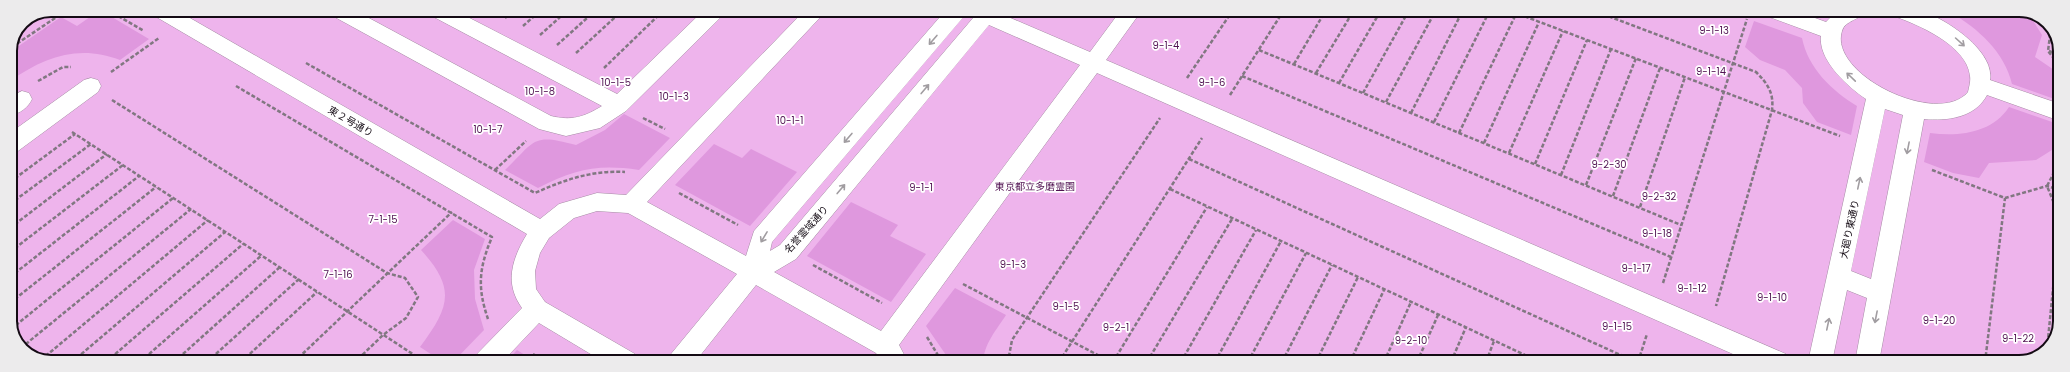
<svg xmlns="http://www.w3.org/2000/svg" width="2070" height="372" font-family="Poppins,'Noto Sans JP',sans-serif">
  <rect width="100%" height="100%" fill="#fff4ff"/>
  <polygon fill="#eeb4ec" points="51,10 2025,10 2048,22 2060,46 2060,327 2046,352 2019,362 45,362 22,350 10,326 10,51 22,22"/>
  <g fill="#df98de">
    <path d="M100,10L149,39L120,60C79,44 44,57 10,81V52L61,17L77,26Z"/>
    <path d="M1951,10H2013L2032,19L2042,35L2035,57L2060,74V101L2012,84C2005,53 1978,28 1951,13Z"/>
    <path d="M1754,21L1802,38C1808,68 1832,91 1857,106L1851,135L1817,122L1803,103L1802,88L1785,70L1760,60L1745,47Z"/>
    <path d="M2009,107L2055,123L2056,135L2052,150L2036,160L1989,163L1979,178L1953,173L1924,162L1930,133C1959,137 1992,133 2009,107Z"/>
    <path d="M624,114L670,138L639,170C597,164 576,169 538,188L505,170C536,140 532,133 576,145L605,130Z"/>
    <polygon points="714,144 742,158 751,149 797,172 750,226 675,185"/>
    <polygon points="851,202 898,225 890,236 926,254 891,302 807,256"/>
    <path d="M453,220L485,239L474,270L475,299L484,330L453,362H443L420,347C449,308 457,289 421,250Z"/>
    <path d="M955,288L1006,315C998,328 982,346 984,362H947L946,355L926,326Z"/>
    <polygon points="517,350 536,362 506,362"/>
  </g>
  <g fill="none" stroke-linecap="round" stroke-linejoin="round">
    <g stroke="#a58ca4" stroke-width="1">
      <g id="minor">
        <path d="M150,10H176L540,219L559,204L597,193L626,195L805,10H827L647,202L746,256L754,231L946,10H1001L999,13L1090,52L1121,10H1142L1106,60L1786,354L1789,362H1751L1097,73L899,345L908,362H882L876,353L756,285L695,362H668L671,354L737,274L628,213L597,211L574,218L549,238L540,253L535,271L536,289L545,302L635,354L638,362H604L539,323L502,362H474L477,354L522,308C504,283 512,259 527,234L153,15ZM966,14L973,18L780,245L770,251L772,242ZM989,25L1080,65L881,331L774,272L796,259Z"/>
        <path d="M328,10H354L551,116C572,121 584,117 602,106L430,15L427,10H454L617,94L704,10H726L723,15L626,111L600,128L566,136L539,129L331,15Z"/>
        <path d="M1761,10H1793L1826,22C1839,7 1848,10 1867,10C1861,20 1845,20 1842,31C1828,74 1938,128 1968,92C1969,87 1971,81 1970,76C1967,45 1917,24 1891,15L1888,10C1899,10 1913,8 1922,11C1946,19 1995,51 1990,80L2060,104V121L1987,95C1975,118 1947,121 1924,119L1879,362H1855L1867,298L1847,290L1832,362H1808L1866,99C1848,87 1818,60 1821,36L1764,15ZM1885,109L1903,115L1871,279L1851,271Z"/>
        <polygon points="91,78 98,80 101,86 98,92 18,151 10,154 10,133 84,80"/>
        <path d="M22,91L29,93L32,99C28,108 20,113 10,116V97Z"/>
      </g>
    </g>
    <g stroke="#817781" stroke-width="2.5" stroke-dasharray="4 2" stroke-linecap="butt">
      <polyline points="108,10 144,31"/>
      <polyline points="1508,10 1840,136"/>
      <path d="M1592,10L1756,72C1768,84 1774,93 1772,110L1716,306"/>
      <polyline points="1731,10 1746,16"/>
      <polyline points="505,18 514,10"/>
      <polyline points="523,26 541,10"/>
      <polyline points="2051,28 2048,51 2060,66"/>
      <polyline points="540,35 568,10"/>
      <polyline points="557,45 596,10"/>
      <polyline points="12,47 67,10"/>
      <polyline points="1259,50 1681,225"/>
      <polyline points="2049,51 2060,55"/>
      <polyline points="576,53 623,10"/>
      <path d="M306,63L535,193C564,180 592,170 625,172"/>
      <polyline points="1294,64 1326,10"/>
      <polyline points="604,68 664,10"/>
      <polyline points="111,72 159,38"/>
      <polyline points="1316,73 1354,10"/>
      <polyline points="1242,76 1671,257"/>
      <polyline points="1187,78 1233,10"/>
      <polyline points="38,81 63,67 71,67"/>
      <polyline points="1339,83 1381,10"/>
      <path d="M236,86L492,237C479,268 477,287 488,319"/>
      <polyline points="1363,93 1409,10"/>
      <polyline points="1230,95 1284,10"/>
      <polyline points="112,100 387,273 405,278 418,297 406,318 383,335 355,362"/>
      <polyline points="1386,102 1436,10"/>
      <polyline points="1411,113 1463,10"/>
      <polyline points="643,118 665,129"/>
      <polyline points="1434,122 1490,10"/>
      <polyline points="72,132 425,362"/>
      <polyline points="1459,133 1516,14"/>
      <polyline points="1484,143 1539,22"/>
      <polyline points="1509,153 1563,31"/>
      <polyline points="1189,159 1636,362"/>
      <polyline points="2060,161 2047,186 2060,218"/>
      <polyline points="1535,164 1587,40"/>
      <polyline points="495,170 526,141"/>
      <polyline points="1932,170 2005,198 2047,186 2060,190"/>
      <polyline points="1561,175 1611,49"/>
      <polyline points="10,182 75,134"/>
      <polyline points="1586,185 1636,58"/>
      <polyline points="1170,189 1540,362"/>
      <polyline points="679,193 738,225"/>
      <polyline points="1613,196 1660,68"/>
      <polyline points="10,204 91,144"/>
      <polyline points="1640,207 1685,77"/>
      <polyline points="10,228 107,154"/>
      <polyline points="10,252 123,165"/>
      <polyline points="813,265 882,303"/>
      <polyline points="10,277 139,176"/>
      <polyline points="1663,283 1747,19"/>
      <polyline points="963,284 1111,362"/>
      <polyline points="10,303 156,187"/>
      <polyline points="11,329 173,198"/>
      <polyline points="927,337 942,362"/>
      <polyline points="21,348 191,209"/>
      <polyline points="2047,349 2060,219"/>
      <polyline points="533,354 546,362"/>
      <polyline points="41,360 208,220"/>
      <polyline points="72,362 225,232"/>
      <polyline points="106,362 243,244"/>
      <polyline points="140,362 262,255"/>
      <polyline points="174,362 280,267"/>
      <polyline points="207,362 299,279"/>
      <polyline points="241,362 317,292"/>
      <polyline points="294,362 452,212"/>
      <polyline points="1012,362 1009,356 1012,340 1160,118"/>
      <polyline points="1059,362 1202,138"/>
      <polyline points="1113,362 1207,207"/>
      <polyline points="1147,362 1232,219"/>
      <polyline points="1181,362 1256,230"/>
      <polyline points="1215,362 1281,241"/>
      <polyline points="1248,362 1306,253"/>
      <polyline points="1282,362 1332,265"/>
      <polyline points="1316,362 1358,277"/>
      <polyline points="1350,362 1384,290"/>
      <polyline points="1384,362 1411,302"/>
      <polyline points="1417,362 1438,315"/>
      <polyline points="1451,362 1466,327"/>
      <polyline points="1486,362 1494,341"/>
      <polyline points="1519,362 1522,354"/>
      <polyline points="1638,362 1647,334"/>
      <polyline points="1985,362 2005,198"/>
    </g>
    <use href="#minor" fill="#fff" fill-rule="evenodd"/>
  </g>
  <defs><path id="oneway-shaft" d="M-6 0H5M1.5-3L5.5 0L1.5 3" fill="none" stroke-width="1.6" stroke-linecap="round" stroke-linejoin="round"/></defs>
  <g stroke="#a19da1">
    <use href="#oneway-shaft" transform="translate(933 40) rotate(131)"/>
    <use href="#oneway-shaft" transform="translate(1960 42) rotate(42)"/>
    <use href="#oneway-shaft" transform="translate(1851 77) rotate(-136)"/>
    <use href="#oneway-shaft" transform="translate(925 89) rotate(-50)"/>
    <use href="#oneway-shaft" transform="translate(848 138) rotate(131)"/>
    <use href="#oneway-shaft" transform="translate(1908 148) rotate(101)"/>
    <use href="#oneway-shaft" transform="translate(1859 183) rotate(-78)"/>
    <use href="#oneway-shaft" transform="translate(841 189) rotate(-50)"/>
    <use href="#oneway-shaft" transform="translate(764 237) rotate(121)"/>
    <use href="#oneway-shaft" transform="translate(1876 317) rotate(101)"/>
    <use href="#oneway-shaft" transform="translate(1828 324) rotate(-78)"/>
  </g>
  <g text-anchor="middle" stroke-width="3.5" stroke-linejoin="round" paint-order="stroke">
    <g font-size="10" fill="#511252" stroke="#fff">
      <text x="1714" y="34">9-1-13</text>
      <text x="1166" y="49">9-1-4</text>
      <text x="1711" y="75">9-1-14</text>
      <text x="616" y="86">10-1-5</text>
      <text x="1212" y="86">9-1-6</text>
      <text x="540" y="95">10-1-8</text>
      <text x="674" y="100">10-1-3</text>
      <text x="790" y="124">10-1-1</text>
      <text x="488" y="133">10-1-7</text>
      <text x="1609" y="168">9-2-30</text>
      <text x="1035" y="190">東京都立多磨霊園</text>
      <text x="921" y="191">9-1-1</text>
      <text x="1659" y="200">9-2-32</text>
      <text x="383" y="223">7-1-15</text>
      <text x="1657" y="237">9-1-18</text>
      <text x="1013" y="268">9-1-3</text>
      <text x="1636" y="272">9-1-17</text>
      <text x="338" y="278">7-1-16</text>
      <text x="1692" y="292">9-1-12</text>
      <text x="1772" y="301">9-1-10</text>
      <text x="1066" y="310">9-1-5</text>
      <text x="1939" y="324">9-1-20</text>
      <text x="1617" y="330">9-1-15</text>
      <text x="1116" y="331">9-2-1</text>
      <text x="2018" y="342">9-1-22</text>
      <text x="1411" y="344">9-2-10</text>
    </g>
    <g font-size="10" fill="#140b14" stroke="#fff">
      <text transform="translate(351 121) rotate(30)" y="4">東２号通り</text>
      <text transform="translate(806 229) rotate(-48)" y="4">名誉霊域通り</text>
      <text transform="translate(1849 229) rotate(-78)" y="4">大廻り東通り</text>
    </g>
  </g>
  <path d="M0 0H2070V372H0ZM51 17H2019A34 34 0 0 1 2053 51V321A34 34 0 0 1 2019 355H51A34 34 0 0 1 17 321V51A34 34 0 0 1 51 17Z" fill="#ecebec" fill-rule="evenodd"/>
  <path fill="none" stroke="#140b14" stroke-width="2" d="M51 17H2019A34 34 0 0 1 2053 51V321A34 34 0 0 1 2019 355H51A34 34 0 0 1 17 321V51A34 34 0 0 1 51 17Z"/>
</svg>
